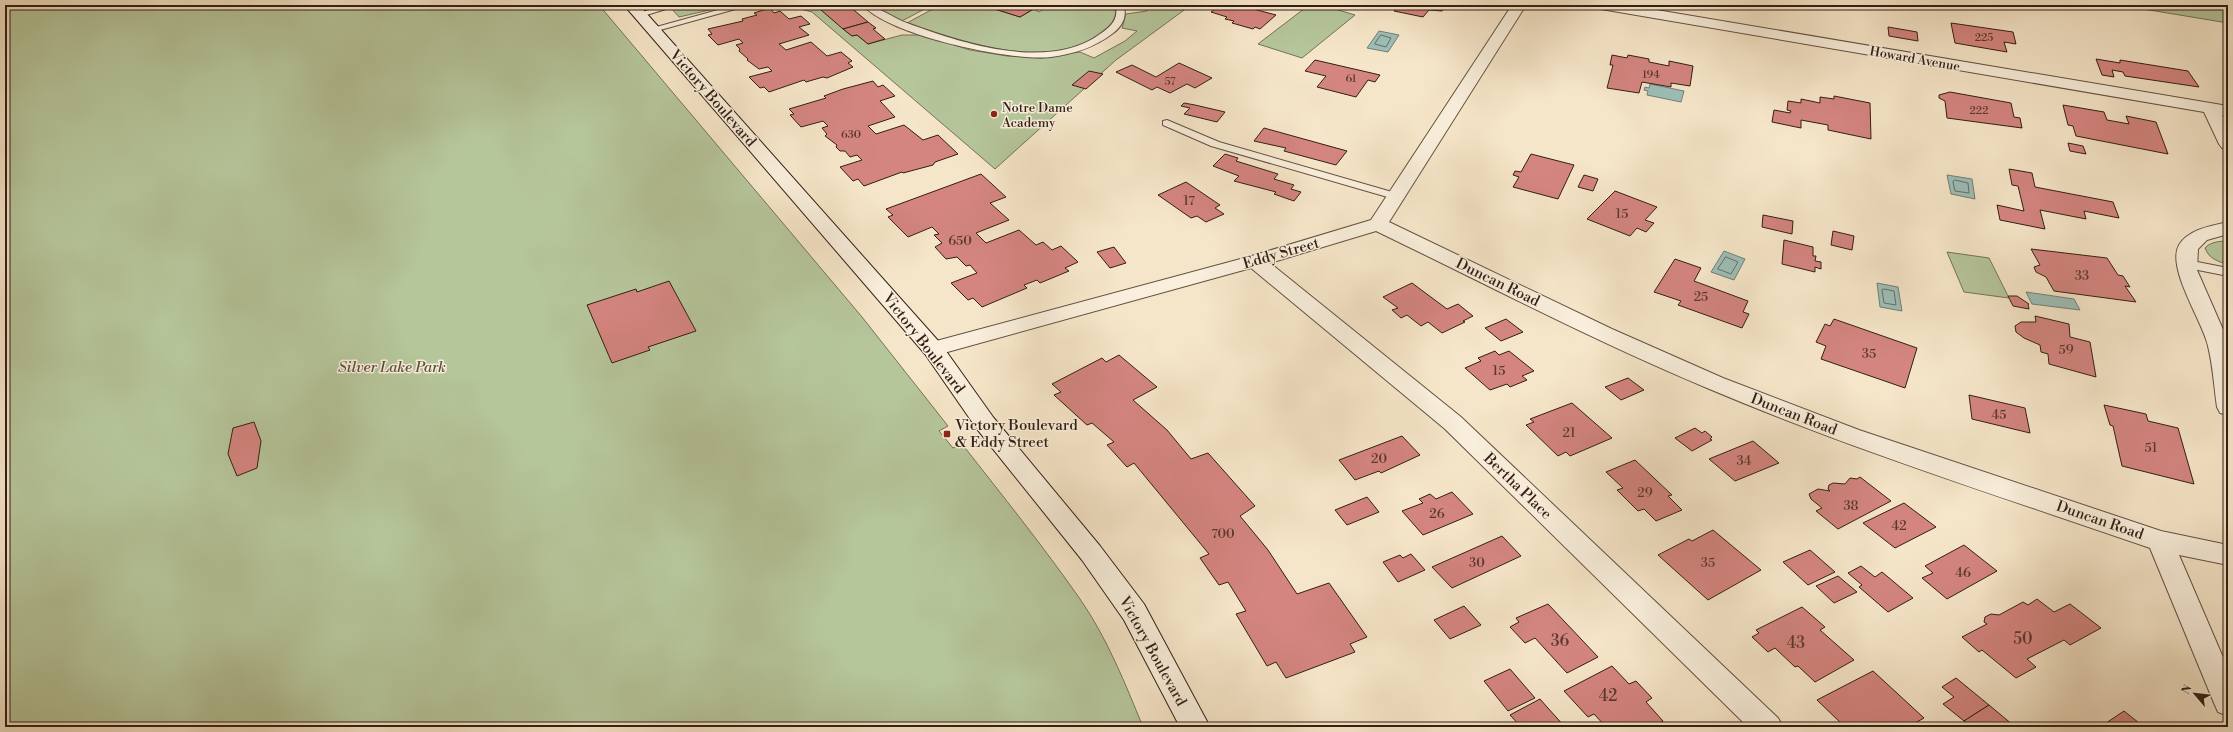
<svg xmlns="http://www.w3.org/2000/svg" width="2233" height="732" font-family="'Libre Bodoni',serif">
  <rect width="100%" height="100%" fill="#f6e6c9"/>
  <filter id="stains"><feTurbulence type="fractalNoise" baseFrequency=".005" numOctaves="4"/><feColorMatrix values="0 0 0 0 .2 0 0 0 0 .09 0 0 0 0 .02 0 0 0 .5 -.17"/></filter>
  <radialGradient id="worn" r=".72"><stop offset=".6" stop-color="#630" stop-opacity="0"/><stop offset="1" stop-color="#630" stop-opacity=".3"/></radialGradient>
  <g fill="#b6c69b" stroke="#747258">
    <path d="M5,5H599L862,317L948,426L939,431L953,448L962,444C1002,495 1043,546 1080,599C1107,638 1125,683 1143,727H5Z"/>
    <polygon points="688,5 731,5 679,17 671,8"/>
    <polygon points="786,5 830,5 832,7 822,10 852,36 857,35 868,44 902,35 923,35 970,50 1007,56 1042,57 1080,52 1094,58 1125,41 1137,31 1122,28 1126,14 1147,11 1147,5 1191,5 1116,60 995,169 812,12"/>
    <polygon points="875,5 932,5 902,21 881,11"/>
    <path d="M940,5H982L1020,17L1034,9L1039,12L1050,5H1111L1116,12C1115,23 1106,30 1098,35C1045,72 962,41 907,23Z"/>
    <polygon points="1309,5 1322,5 1355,15 1302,58 1258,44"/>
    <polygon points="2119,5 2228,5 2228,23"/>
    <path d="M2228,241V265C2218,261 2209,259 2205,248C2210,242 2220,241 2228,241Z"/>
    <polygon points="1947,252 1989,258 2009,298 1964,292"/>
  </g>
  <g fill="#9dbfb9" stroke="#727f77">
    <polygon points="1379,31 1399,35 1388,52 1367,48"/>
    <polygon points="1650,84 1684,91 1681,102 1647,95 1648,91 1644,90 1645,87 1649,88"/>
    <polygon points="1947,175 1972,179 1975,199 1951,194"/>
    <polygon points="1724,251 1745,259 1734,280 1711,272"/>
    <polygon points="1877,283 1898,287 1902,311 1880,307"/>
    <polygon points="2026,292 2074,299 2080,310 2032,304"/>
  </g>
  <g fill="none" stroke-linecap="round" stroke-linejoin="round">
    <g stroke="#686e66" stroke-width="1">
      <polygon points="1381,35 1391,38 1386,47 1375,44"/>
      <polygon points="1955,180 1968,183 1969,193 1955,191 1953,182"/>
      <polygon points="1726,257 1738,262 1731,274 1718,269"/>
      <polygon points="1884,289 1894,291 1896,305 1884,303 1882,290"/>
    </g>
  </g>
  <g fill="#d48580" stroke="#321e14">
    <polygon points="840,5 848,5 868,22 843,29 821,10"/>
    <polygon points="982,5 1040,5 1020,17"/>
    <polygon points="1221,5 1239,9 1242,6 1276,15 1260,29 1255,27 1253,29 1232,23 1234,21 1225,19 1227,17 1211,12"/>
    <polygon points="1399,5 1440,5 1445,7 1442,11 1429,10 1423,17 1394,11"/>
    <polygon points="1737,5 1757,5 1757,9"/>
    <polygon points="770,8 774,13 780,11 789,19 801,16 810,24 799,27 809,35 779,44 786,50 811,42 827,56 841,52 852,61 848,63 853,67 827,78 823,77 806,82 804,80 769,92 764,87 760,88 749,77 772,71 768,67 759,69 747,60 748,59 739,51 740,49 736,45 743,43 739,39 718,45 708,35 712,34 708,29 743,21 742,19 757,15 754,13"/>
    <polygon points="868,22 876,28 873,29 885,39 868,44 857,35 852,36 843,29"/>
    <polygon points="1951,23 2013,32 2016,44 2004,42 2007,52 1955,43"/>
    <polygon points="1888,27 1917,32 1918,41 1889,36"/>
    <polygon points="1612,55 1627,58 1628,55 1649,59 1649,62 1669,66 1669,61 1693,66 1690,86 1671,83 1671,87 1642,82 1639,93 1607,88 1613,65 1610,65"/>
    <polygon points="2096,59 2120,63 2120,60 2188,71 2199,87 2125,76 2123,72 2112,70 2114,77 2102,75"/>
    <polygon points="1315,60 1380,75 1375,82 1368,80 1356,97 1317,87 1326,76 1305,71"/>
    <polygon points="1179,63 1212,78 1195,88 1187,84 1170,93 1157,87 1152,90 1116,72 1132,65 1156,77"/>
    <polygon points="1089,71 1103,74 1086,89 1072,85"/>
    <polygon points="873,81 878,87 883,85 895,96 880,101 895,117 868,126 876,134 904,125 923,140 938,135 958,154 935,162 933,165 903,173 902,172 864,186 858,179 853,181 840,167 862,160 857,155 850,157 845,151 840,151 836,147 837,145 825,136 827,134 822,128 828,126 823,121 801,127 790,115 794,114 789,109 826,98 824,96 843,89"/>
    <polygon points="1950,92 2011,103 2014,117 2020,118 2022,128 1947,118 1945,101 1939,98 1939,95"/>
    <polygon points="1834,96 1870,103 1871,139 1828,130 1828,125 1801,120 1801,128 1772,122 1774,110 1790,113 1791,111 1787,110 1788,101 1801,103 1801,99 1820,103 1820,97 1834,99"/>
    <polygon points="1184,103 1195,105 1225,112 1217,122 1184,114 1190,108 1181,106"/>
    <polygon points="2063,105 2104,112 2107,120 2129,124 2126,116 2156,122 2168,154 2076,136 2073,126 2068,125"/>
    <polygon points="1264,128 1347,151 1336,165 1284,151 1286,148 1254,141"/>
    <polygon points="2068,143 2083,146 2086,154 2070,151"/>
    <polygon points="1225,154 1238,158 1236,161 1278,174 1274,179 1294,185 1291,189 1301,192 1294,201 1274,194 1276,192 1234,181 1239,176 1213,166"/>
    <polygon points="1531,154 1574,165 1558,199 1513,187 1519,177 1513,175 1515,171 1521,172"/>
    <polygon points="2009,169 2032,173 2035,187 2113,202 2119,218 2084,211 2086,219 2040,210 2045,229 2000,220 1997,205 2024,211 2018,186 2012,185"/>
    <polygon points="981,174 1006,197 990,203 1009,220 976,233 986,243 1019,230 1036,245 1043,242 1052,250 1061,246 1078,262 1065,268 1069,271 1040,283 1037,280 1024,285 1027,288 982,307 973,298 968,300 951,283 977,273 970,265 966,266 957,257 946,259 935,247 942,243 934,235 939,234 932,227 908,237 888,217 893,215 886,209"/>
    <polygon points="1584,175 1598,179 1593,191 1578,187"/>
    <polygon points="1186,182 1220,205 1215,208 1224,214 1206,222 1197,216 1191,218 1158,195"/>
    <polygon points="1615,191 1657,207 1645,220 1654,223 1646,232 1637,228 1630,236 1587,219"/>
    <polygon points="1763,215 1793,221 1792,234 1762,227"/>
    <polygon points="1833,231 1854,236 1852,250 1831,245"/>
    <polygon points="1784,240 1813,247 1813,256 1816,256 1815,261 1821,262 1821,269 1815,267 1815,272 1782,264"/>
    <polygon points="1114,247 1126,263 1110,268 1097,252"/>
    <polygon points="2031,249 2107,258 2118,275 2123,276 2130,287 2125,286 2136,302 2054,291 2046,277 2036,272 2034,267 2040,265"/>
    <polygon points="1675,259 1701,268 1694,281 1748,301 1743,312 1749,314 1742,328 1678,305 1681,301 1654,292"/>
    <polygon points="669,281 696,331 648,347 650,350 612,363 587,305 636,289 637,292"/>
    <polygon points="1412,283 1447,309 1458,304 1473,316 1463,321 1465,322 1442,333 1428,322 1421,326 1407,315 1401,318 1392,310 1398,308 1383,297"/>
    <polygon points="2008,296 2017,296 2029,304 2028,305 2029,309 2013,306"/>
    <polygon points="2035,316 2069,324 2070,337 2090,342 2096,377 2049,364 2048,354 2041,352 2040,345 2024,338 2016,332 2015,326 2021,322 2036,322"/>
    <polygon points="1506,319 1523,332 1501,341 1485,328"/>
    <polygon points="1834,319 1917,348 1905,388 1821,359 1826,346 1816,342 1825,324 1830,326"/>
    <polygon points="1495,351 1499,355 1509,351 1534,371 1522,376 1527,380 1510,387 1507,384 1490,390 1465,368 1481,361 1478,358"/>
    <polygon points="1119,355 1157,387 1133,400 1167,430 1191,459 1208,453 1255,506 1240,516 1268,550 1297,594 1329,583 1367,637 1350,644 1355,652 1286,678 1276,662 1267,666 1236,614 1246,611 1228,582 1219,585 1200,558 1209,554 1134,463 1127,467 1107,445 1114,442 1092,423 1087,425 1054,395 1061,392 1052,384 1102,358 1106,362"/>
    <polygon points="1628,378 1644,390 1621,400 1605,387"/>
    <polygon points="1969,395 2025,408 2030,433 1972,419"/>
    <polygon points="1572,403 1612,438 1570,456 1566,452 1558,456 1526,425 1534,422 1530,419"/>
    <polygon points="2104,405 2146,414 2148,421 2178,428 2194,484 2122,466 2113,426 2110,425"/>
    <polygon points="254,422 261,441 257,468 237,476 228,454 233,428"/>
    <polygon points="1695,428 1702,433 1705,431 1712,437 1710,439 1712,440 1692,451 1675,438"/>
    <polygon points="1402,436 1420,455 1381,473 1379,471 1355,480 1339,460"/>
    <polygon points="1753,441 1779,463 1735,481 1709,459"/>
    <polygon points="1635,460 1672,495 1668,496 1682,510 1656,521 1644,509 1638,511 1617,490 1623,488 1606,472"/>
    <polygon points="1860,477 1891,501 1838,529 1816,511 1822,508 1811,499 1809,494 1818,489 1830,491 1828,489 1829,485 1833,483 1845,484 1850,478 1857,479"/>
    <polygon points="1452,492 1473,514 1423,535 1402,511 1423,503 1419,499 1430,494 1436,499"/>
    <polygon points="1367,497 1379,512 1347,525 1335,510"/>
    <polygon points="1904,503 1936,527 1895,548 1863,523"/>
    <polygon points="1713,530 1761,570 1708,600 1658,555 1689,539 1692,541"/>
    <polygon points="1502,536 1521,556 1452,588 1432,567"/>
    <polygon points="1964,545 1997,571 1947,599 1922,578 1933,573 1925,566"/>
    <polygon points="1810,550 1835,572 1808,585 1783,562"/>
    <polygon points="1411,554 1425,570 1398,582 1383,562 1400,555 1403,558"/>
    <polygon points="1861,566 1875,577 1882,572 1913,598 1888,612 1859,587 1862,585 1848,573"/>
    <polygon points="1838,576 1857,592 1834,603 1816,586"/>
    <polygon points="2037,599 2054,612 2070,604 2101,628 2070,645 2064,640 2027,659 2036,667 2016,678 1982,650 1979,652 1962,637 1987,624 1984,622 1985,617 1991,614 1999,615 2023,602 2028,605"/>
    <polygon points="1548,604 1598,657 1567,673 1535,638 1525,643 1510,627 1519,622 1516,618"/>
    <polygon points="1464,606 1481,625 1450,639 1434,620"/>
    <polygon points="1802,607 1825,627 1820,630 1854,660 1815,682 1798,666 1795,667 1775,648 1768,652 1752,637 1759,633 1756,630"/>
    <polygon points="1612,666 1629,684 1636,681 1652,698 1646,702 1663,721 1652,727 1606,727 1594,714 1588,717 1564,691"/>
    <polygon points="1510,669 1535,698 1508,711 1484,681"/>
    <polygon points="1873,671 1924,718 1908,727 1845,727 1817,700"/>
    <polygon points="1956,678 1989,705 1964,721 1943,704 1954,697 1942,687"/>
    <polygon points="1540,699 1547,707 1565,727 1521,727 1510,715"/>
    <polygon points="1989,705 2013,725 2009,727 1970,727 1964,721"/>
    <polygon points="2124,711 2144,727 2100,727"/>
  </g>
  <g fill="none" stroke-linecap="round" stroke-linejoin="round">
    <g stroke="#635041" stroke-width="2">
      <g id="service">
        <polygon points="665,5 679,5 640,17 636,14"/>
        <polygon points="736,5 750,5 653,32 649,29"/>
        <path d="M863,5C878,5 892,18 907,23C960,43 1049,72 1100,34C1110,27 1120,19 1115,5H1123C1128,16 1122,27 1112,34C1093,48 1074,54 1051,57C1013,62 887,35 863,5Z"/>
        <polygon points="1167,120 1219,142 1399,194 1400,196 1395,199 1391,198 1211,146 1163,125 1163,121"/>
        <polygon points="2187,260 2228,268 2228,276 2183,267 2181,264 2183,261"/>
      </g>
    </g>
    <g stroke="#635041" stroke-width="2">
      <g id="minor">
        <path d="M1512,5H1526L1389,222L1612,329L1723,378L1859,430L2161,531L2228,545V565L2179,555L2228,669V716L2218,712L2214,703L2150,548C2002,497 1851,449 1707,388C1594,341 1486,284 1376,231L1270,263L1461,417L1778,718L1783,727H1748L1445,429L1251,268L933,356L925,354L922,349L925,344L1248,257L1371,220Z"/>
        <polygon points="1594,5 1627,5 2228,106 2228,116 2222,115 2228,127 2228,149 2222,148 2219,144 2204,112 1601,9 1596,8"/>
        <path d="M2228,222V234L2207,240L2198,249L2197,270L2228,341V415L2220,413L2217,407C2214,387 2213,366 2208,346C2203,322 2166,268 2179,245C2189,229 2211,226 2228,222Z"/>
      </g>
    </g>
    <g stroke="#321e14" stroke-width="2">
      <polygon id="secondary" points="624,5 639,5 941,344 993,417 1100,546 1144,604 1210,727 1180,727 1124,620 1082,560 977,429 925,354"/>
    </g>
    <use href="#service" fill="#f9efdc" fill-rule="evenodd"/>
    <use href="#minor" fill="#f9efdc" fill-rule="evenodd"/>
    <use href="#secondary" fill="#f9efdc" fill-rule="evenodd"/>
  </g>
  <g fill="#8f2418" stroke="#f9efdc" stroke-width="1.5">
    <circle cx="994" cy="114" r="4"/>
    <rect x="943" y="430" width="8" height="8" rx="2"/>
  </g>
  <g text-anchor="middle" stroke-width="3" stroke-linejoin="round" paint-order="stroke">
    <g font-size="11" fill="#5a382f">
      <text x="1984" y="41">225</text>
      <text x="1651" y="78">194</text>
      <text x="1351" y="82">61</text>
      <text x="1170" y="85">57</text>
      <text x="1979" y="114">222</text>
      <text x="851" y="138">630</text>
    </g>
    <g font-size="13" fill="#321e14" stroke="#f9efdc">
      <text transform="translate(1915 58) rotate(10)" y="5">Howard Avenue</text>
    </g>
    <g font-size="13" fill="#321e14" stroke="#f9efdc" text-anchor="start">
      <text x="1002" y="112">Notre Dame<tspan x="1002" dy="15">Academy</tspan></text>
    </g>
    <g font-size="13" fill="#5a382f">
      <text x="1189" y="205">17</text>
      <text x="1622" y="218">15</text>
      <text x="960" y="245">650</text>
      <text x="2082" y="280">33</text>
      <text x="1701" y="301">25</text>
      <text x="2066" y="354">59</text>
      <text x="1869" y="358">35</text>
      <text x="1499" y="375">15</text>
      <text x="1999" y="419">45</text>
      <text x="1569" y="437">21</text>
      <text x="2151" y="452">51</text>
      <text x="1379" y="463">20</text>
      <text x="1744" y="465">34</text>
      <text x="1645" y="497">29</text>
      <text x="1851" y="510">38</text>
      <text x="1437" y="518">26</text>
      <text x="1899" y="530">42</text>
      <text x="1223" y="538">700</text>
      <text x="1477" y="567">30</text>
      <text x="1708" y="567">35</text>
      <text x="1963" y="577">46</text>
    </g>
    <g font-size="15" fill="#321e14" stroke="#f9efdc">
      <text transform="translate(713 98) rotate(49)" y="5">Victory Boulevard</text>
      <text transform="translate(1281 253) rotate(-16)" y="5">Eddy Street</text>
      <text transform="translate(1498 282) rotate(26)" y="5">Duncan Road</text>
      <text transform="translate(924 343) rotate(52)" y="5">Victory Boulevard</text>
      <text transform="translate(1794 414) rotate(21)" y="5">Duncan Road</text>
      <text transform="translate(1518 486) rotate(44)" y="5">Bertha Place</text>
      <text transform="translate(2100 520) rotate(19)" y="5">Duncan Road</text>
      <text transform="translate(1153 651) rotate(61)" y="5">Victory Boulevard</text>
    </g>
    <g font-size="15" font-style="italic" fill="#5a503c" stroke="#f9efdc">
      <text x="392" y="372">Silver Lake Park</text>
    </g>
    <g font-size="15" fill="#321e14" stroke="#f9efdc" text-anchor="start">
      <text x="955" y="430">Victory Boulevard<tspan x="955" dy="17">&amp; Eddy Street</tspan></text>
    </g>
    <g font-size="16" fill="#5a382f">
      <text x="2023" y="644">50</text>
      <text x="1560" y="646">36</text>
      <text x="1796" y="648">43</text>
      <text x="1608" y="701">42</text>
    </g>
  </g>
  <rect width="2233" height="732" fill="none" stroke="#f6e6c9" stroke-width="20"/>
  <rect x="6" y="6" width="2221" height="720" fill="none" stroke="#321e14" stroke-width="2"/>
  <rect x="10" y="10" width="2213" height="712" fill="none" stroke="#321e14"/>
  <g transform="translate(2195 694) rotate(298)" stroke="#f9efdc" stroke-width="3" paint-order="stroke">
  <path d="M0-3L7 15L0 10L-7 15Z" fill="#321e14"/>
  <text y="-6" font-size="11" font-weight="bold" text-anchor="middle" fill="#321e14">N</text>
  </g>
  <rect width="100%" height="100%" filter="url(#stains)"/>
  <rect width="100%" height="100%" fill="url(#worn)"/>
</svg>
